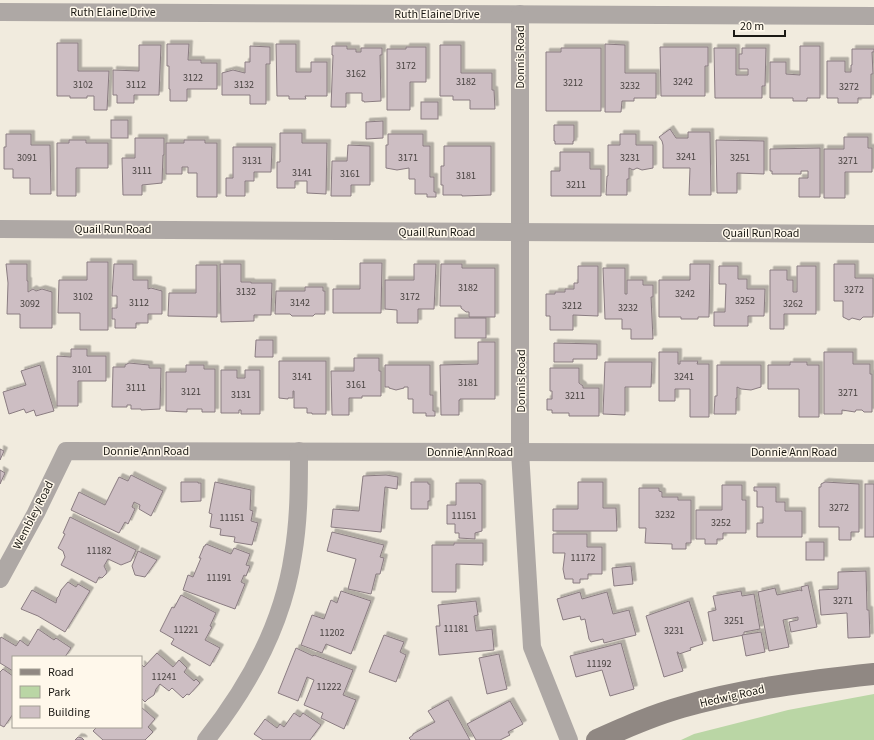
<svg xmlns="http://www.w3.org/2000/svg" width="874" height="740" font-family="'Source Sans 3',sans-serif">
  <defs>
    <filter id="shadow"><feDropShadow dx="3.5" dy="-3.5" stdDeviation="0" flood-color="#0004"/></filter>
  </defs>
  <rect width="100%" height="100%" fill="#f1ebde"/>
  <polygon fill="#bad6a5" points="874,694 874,740 681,740 694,734 788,710"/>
  <g fill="#cdbec3" stroke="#8a7c81" filter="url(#shadow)">
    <polygon points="57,43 78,43 78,71 109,71 107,110 94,110 94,96 87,96 87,98 70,98 70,96 57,96"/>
    <polygon points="167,44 189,44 188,60 201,60 201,63 217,63 217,89 187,89 187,101 170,101 170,89 169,89 169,66 167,66"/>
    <polygon points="276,44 296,44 296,72 311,72 311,62 327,62 327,96 305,96 306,99 289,99 289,96 277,96"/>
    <polygon points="605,44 625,45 625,73 656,73 656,98 634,98 634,101 622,101 621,112 605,112"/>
    <polygon points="139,45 161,45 159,95 134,95 134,103 117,103 117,95 113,95 113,70 139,71"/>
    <polygon points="440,45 461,45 461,73 492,73 492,90 494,90 495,109 470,109 470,100 453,100 453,96 440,96"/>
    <polygon points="250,46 270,47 270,64 266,64 266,104 250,104 250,95 222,95 222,73 233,70 245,73 245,62 250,62"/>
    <polygon points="332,46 347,46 347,49 356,49 356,52 361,52 361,48 382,48 382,55 380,55 381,101 364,102 364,101 362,101 362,93 346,93 346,107 331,107 333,55 332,55"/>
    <polygon points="800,46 820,46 820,98 807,98 807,101 793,101 793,98 770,98 770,62 786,62 786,74 800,75"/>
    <polygon points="406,47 426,47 426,82 410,82 410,110 387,110 387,49 406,49"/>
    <polygon points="660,47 708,47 708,66 705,66 705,96 661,96"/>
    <polygon points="561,48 601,48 601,111 546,111 546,52 561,52"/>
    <polygon points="714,48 736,48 736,75 748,75 748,69 739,69 739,54 742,54 742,48 766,48 765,86 762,86 762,98 715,98"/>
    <polygon points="852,49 874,49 874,52 872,52 873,74 871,74 871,98 858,98 858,103 838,103 838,98 827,98 827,61 845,61 845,72 851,72 851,65 852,65"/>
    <rect x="421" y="102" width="17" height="17"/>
    <rect x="111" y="120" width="17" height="18"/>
    <polygon points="383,121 383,138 366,139 366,122"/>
    <polygon points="554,125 574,125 574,141 573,141 573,144 555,144 555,141 554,141"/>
    <polygon points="670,129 676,138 688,138 688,132 710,132 711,195 689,195 690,168 663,168 663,145 662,141 659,137"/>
    <polygon points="280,133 302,133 302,143 327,143 326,194 307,193 307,181 295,181 295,188 277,188 277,162 280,162"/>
    <polygon points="6,134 31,134 31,145 50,145 51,194 30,194 30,178 13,178 13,169 4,169 4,147 6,147"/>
    <polygon points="388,134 423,134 423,146 430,146 430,177 434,177 434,192 436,192 436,197 427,197 427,194 415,194 415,179 409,179 409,168 397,170 386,168 386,145 388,145"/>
    <polygon points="620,134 636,134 636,145 653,145 653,168 642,170 637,168 633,170 629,168 629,179 627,179 627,195 606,195 607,176 608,176 608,145 620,145"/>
    <polygon points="844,137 868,137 868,148 872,148 872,172 845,172 845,198 824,198 824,149 844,149"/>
    <polygon points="135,138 164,138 164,155 163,155 162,183 142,185 142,195 123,195 122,158 135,158"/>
    <polygon points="69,140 86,140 86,143 108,143 108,168 76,168 76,196 57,196 57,143 69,143"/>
    <polygon points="184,140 205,140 205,143 217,143 217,197 197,197 197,173 188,173 188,167 182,167 182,174 166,174 166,143 184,143"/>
    <polygon points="716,140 764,141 764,174 737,173 737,193 717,193"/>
    <polygon points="348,145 370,146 370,185 351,185 351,196 331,196 332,161 347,161"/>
    <polygon points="444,146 491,146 491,195 462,196 462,195 443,195 443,185 441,185 441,166 444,166"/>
    <polygon points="233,147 272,147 271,172 254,172 254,181 245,181 245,196 226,196 226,178 233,178"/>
    <polygon points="820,148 820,197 799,197 799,178 808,178 808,171 801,171 801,174 772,174 772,171 770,171 770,149"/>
    <polygon points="560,152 590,152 590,169 601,169 601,196 551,196 551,171 560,171"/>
    <polygon points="87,262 108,262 108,330 80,330 80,313 58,313 59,280 87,280"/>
    <polygon points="360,263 382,263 381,313 333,313 333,289 360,289"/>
    <polygon points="6,264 27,264 27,281 28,281 28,292 33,289 36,291 42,289 52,292 52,328 20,328 20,314 7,314 8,283"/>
    <polygon points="114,264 133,264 133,280 148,280 148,289 151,288 162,291 162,314 148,314 148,323 136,323 136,328 115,328 115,319 112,319 112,308 117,308 117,296 112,296"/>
    <polygon points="220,264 241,264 241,282 251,282 251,283 272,283 271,315 254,315 254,321 221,322"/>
    <polygon points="414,264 436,264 434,309 418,309 418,323 397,323 397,310 385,309 385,280 414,280"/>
    <polygon points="441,264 462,264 462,268 495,268 495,317 469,317 469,312 466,312 461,308 461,306 440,306"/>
    <polygon points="690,264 710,264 709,317 698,317 698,319 681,319 681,317 659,317 659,280 690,280"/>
    <polygon points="834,264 855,264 855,278 873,278 873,317 863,317 860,320 852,318 849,320 843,317 843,301 834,301"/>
    <polygon points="196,265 217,265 217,317 168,316 169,293 196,293"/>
    <polygon points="578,266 598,266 598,316 573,315 573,330 550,330 550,316 546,316 546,294 555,294 555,292 565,292 565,289 574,289 574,283 578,283"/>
    <polygon points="719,266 738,266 738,279 747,279 747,289 765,289 764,316 748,316 748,326 714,326 714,312 725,312 726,284 719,284"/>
    <polygon points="797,266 816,266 816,314 784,314 784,329 770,329 770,270 787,270 787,280 793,280 793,292 797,292"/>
    <polygon points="603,268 625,268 625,294 627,294 627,280 643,280 643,285 653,285 653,297 651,297 653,339 631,339 631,329 622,329 622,319 605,319"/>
    <polygon points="305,287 323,287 323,291 325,291 325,314 315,314 313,316 292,316 290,314 275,314 276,291 305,291"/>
    <rect x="455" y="318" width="31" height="20"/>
    <polygon points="256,340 273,340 273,357 255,357"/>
    <polygon points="478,342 495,342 495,399 460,399 460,400 459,400 459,415 441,415 440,365 478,364"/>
    <polygon points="554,343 597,344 597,359 573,359 573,362 554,362"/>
    <polygon points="71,349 87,349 87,356 106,356 106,381 78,381 78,406 57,406 57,356 71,357"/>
    <polygon points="659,352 678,352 678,364 680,364 680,361 698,361 697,364 709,364 709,417 690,417 690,389 675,389 675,401 659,401"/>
    <polygon points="824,352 853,352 853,364 870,364 870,374 872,374 872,412 864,412 862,410 856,410 855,412 842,410 842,414 824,414"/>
    <polygon points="354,358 379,358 379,371 381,371 381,396 362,396 362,398 349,398 349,415 332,415 331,371 354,371"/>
    <polygon points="279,361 326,361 326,414 312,414 312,413 307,413 307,408 294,408 294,391 293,391 293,398 288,398 288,399 279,398"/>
    <polygon points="605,362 652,362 651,387 625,387 625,415 603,414"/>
    <polygon points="790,362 807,362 807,365 819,365 819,417 799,417 799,389 768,389 768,365 790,365"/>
    <polygon points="129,363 149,365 149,368 161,368 160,409 141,410 141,409 131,409 131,405 127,405 127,407 112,407 113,367 125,367 125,365"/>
    <polygon points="40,365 54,411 36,416 34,410 26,413 24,409 9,414 3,392 26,385 21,371"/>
    <polygon points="186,365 204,365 204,369 215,369 215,412 202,412 202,409 187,409 187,412 166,411 166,372 186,372"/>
    <polygon points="385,365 430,365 430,395 433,395 433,411 435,411 435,416 426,416 426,413 413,413 413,399 408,399 408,387 404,387 404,388 396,390 389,388 389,387 385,387"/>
    <polygon points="717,365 761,365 761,387 751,390 741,389 737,387 737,398 736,398 736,414 714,414 715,396 717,396"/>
    <polygon points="550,368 579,368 579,383 583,386 583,388 599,388 599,416 569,416 569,413 552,413 552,410 547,410 547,399 552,399 552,391 550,391"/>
    <polygon points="221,370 237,370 237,378 245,378 245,370 260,370 260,414 241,414 241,410 239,410 239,413 221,413"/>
    <polygon points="0,449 4,451 0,460"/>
    <polygon points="0,470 5,473 0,484"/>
    <polygon points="131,475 163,491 151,516 139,509 140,505 134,502 132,507 135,509 128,524 125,522 119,533 71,510 79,492 105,505 119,477 128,481"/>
    <polygon points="386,475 398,477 397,489 385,487 381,532 331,527 333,509 359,511 363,476"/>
    <polygon points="181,482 198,482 198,483 201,483 201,501 181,502"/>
    <polygon points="215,482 251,490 250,510 253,511 251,521 258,523 252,545 234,542 235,537 220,535 221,529 210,527 212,514 209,513"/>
    <polygon points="411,482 428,482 428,484 430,484 430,501 428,501 428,509 411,509"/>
    <polygon points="578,482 603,482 603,508 616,508 617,531 553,531 553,509 578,509"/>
    <polygon points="825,482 859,484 859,532 851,532 851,540 839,540 839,527 819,527 819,487 821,487 821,484"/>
    <polygon points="456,483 480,483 480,484 482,484 482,531 475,533 475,539 459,538 459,533 455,533 455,524 447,524 447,505 456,505"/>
    <rect x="865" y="484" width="9" height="53"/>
    <polygon points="722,485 742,485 742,500 746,500 746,533 723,533 723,539 717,539 717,544 705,544 705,539 696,539 696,510 722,510"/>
    <polygon points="754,487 776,487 776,502 785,502 785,511 802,511 802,537 757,537 757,523 763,523 763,507 757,507 757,491 754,491"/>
    <polygon points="639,488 659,488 659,491 662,492 662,497 678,497 678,500 691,500 691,543 686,543 686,549 672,549 672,544 645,543 646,528 639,528"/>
    <polygon points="70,517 136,550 131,561 121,565 108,559 104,566 107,572 106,574 102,578 99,577 96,583 61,565 65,557 63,551 58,548 65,534 63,533"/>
    <polygon points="332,532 384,545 380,557 384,558 380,574 376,574 371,594 348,589 356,559 327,551"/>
    <polygon points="553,534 587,534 587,547 602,547 602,574 588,574 588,579 580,579 580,583 573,583 573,579 565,579 563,569 565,553 553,553"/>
    <rect x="806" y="542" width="18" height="18"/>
    <polygon points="454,543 483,543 483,565 456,564 456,592 432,592 432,545 454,545"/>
    <polygon points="206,544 231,554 234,548 250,554 246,565 250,566 246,576 244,575 241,582 245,584 235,609 183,590 188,575 193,577 201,558 199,558 204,546 205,546"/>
    <polygon points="138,551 157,560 145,577 135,575 132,566"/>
    <polygon points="631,566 633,584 614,586 612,568"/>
    <polygon points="866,571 867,610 869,610 870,637 848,638 847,613 821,615 819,590 838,589 838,572"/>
    <polygon points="68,582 76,587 78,584 90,591 65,632 38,616 21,609 32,590 56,603 57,598 59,596 61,590"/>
    <polygon points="808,585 817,627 791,632 789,622 798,620 798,617 783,620 789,647 769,651 758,592 775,588 777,595 800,590 802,591 801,587"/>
    <polygon points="341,591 371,601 351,654 326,644 322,653 301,645 312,615 324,619 331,600 337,603"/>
    <polygon points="741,591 742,596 754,594 760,629 744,632 744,635 713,641 708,612 716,610 713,596"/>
    <polygon points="580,592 582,599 607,592 613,614 629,610 636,635 604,643 603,639 591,642 589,639 585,619 581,620 580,616 563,620 557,599"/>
    <polygon points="181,595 216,613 210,626 212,627 205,640 220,648 210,666 171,644 174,639 160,631 172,607 174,608"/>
    <polygon points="476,601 478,615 474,616 476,631 492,629 494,650 439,655 436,626 440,626 438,605"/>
    <polygon points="689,601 703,644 690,648 691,650 679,654 678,652 677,652 683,671 664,677 646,616"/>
    <polygon points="38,629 54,640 56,638 71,648 65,657 13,657 13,671 0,663 0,639 1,637 16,646 20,640 28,646"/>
    <polygon points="761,632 765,652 746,656 742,635"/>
    <polygon points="384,635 404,642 400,652 406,655 396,682 369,672"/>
    <polygon points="621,643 634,689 610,696 602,670 576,677 570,656"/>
    <polygon points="296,648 313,656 314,655 353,670 343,695 356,700 344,729 321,718 323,713 304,705 314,680 307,677 298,701 278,693"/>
    <polygon points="157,653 173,667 179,660 187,668 184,672 194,681 196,679 200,683 189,695 187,694 183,698 172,688 169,691 160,684 156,689 154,695 148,699 145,702 141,698 141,664 144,667"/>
    <polygon points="499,654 507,689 487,694 479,658"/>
    <polygon points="3,669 13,676 13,714 4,727 0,725 0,672"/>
    <polygon points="448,700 470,740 411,740 409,738 413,735 413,734 435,722 428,711"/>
    <polygon points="510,701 523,724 508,732 510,735 500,740 476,740 467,724"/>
    <polygon points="141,707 155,719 148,727 153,732 145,740 103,740 93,731 97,727 141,727"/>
    <polygon points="294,713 300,717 303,713 321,725 310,740 263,740 254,734 265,719 277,728 280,724 284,727"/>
    <polygon points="78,737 82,738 84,740 75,740"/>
  </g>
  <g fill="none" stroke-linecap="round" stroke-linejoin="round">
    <g stroke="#aea8a5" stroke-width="18">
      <polyline points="0,12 874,16"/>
      <polyline points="520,14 520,452 532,647 569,740"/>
      <polyline points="0,229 874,234"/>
      <polyline points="0,579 36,513 66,451 874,453"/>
      <path d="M206,740C249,686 283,623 293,555C299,520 299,486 299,451"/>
    </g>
    <path stroke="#908883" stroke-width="22" d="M597,740C624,728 653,715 682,707C744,689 809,681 874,674"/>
  </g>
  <g text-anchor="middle" stroke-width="3" stroke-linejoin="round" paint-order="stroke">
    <g font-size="10" fill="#484240">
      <text x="406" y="69">3172</text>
      <text x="356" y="77">3162</text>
      <text x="193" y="81">3122</text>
      <text x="466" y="85">3182</text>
      <text x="683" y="85">3242</text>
      <text x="573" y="86">3212</text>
      <text x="83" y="88">3102</text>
      <text x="136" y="88">3112</text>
      <text x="244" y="88">3132</text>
      <text x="630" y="89">3232</text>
      <text x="849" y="90">3272</text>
      <text x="686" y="160">3241</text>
      <text x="27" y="161">3091</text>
      <text x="408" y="161">3171</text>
      <text x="630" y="161">3231</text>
      <text x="740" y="161">3251</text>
      <text x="252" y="164">3131</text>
      <text x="848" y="164">3271</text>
      <text x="142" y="174">3111</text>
      <text x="302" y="176">3141</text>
      <text x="350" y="177">3161</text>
      <text x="466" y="179">3181</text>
      <text x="576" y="188">3211</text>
      <text x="468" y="291">3182</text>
      <text x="854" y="293">3272</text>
      <text x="246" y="295">3132</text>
      <text x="685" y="297">3242</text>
      <text x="83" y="300">3102</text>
      <text x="410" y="300">3172</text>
      <text x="745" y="304">3252</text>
      <text x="139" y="306">3112</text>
      <text x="300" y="306">3142</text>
      <text x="30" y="307">3092</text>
      <text x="793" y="307">3262</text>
      <text x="572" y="309">3212</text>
      <text x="628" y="311">3232</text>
      <text x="82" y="373">3101</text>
      <text x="302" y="380">3141</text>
      <text x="684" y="380">3241</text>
      <text x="468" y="386">3181</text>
      <text x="356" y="388">3161</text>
      <text x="136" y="391">3111</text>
      <text x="191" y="395">3121</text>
      <text x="848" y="396">3271</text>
      <text x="241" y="398">3131</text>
      <text x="575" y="399">3211</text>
      <text x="839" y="511">3272</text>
      <text x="665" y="518">3232</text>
      <text x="464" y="519">11151</text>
      <text x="232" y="521">11151</text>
      <text x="721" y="526">3252</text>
      <text x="99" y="554">11182</text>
      <text x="583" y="561">11172</text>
      <text x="219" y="581">11191</text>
      <text x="843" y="604">3271</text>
      <text x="734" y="624">3251</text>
      <text x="456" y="632">11181</text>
      <text x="186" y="633">11221</text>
      <text x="674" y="634">3231</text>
      <text x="332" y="636">11202</text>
      <text x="599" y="667">11192</text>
      <text x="164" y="680">11241</text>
      <text x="329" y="690">11222</text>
    </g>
    <g font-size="12" fill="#1b1914" stroke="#fff8eb">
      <text x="113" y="16">Ruth Elaine Drive</text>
      <text x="437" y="18">Ruth Elaine Drive</text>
      <text transform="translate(520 57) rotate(-90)" y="4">Donnis Road</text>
      <text x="113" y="233">Quail Run Road</text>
      <text x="437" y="236">Quail Run Road</text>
      <text x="761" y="237">Quail Run Road</text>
      <text transform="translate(521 381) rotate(-90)" y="4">Donnis Road</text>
      <text x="146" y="455">Donnie Ann Road</text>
      <text x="470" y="456">Donnie Ann Road</text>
      <text x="794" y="456">Donnie Ann Road</text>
      <text transform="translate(33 515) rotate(-63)" y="4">Wembley Road</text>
      <text transform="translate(732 696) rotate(-13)" y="4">Hedwig Road</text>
    </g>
  </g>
  <rect x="12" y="656" width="130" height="72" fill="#fff8eb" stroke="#a49f95"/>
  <rect x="20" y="669" width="20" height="6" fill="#908883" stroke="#a49f95"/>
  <text x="48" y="676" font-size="12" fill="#1b1914">Road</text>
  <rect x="20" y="686" width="20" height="12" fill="#bad6a5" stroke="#a49f95"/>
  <text x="48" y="696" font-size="12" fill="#1b1914">Park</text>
  <rect x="20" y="706" width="20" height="12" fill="#cdbec3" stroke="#a49f95"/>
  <text x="48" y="716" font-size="12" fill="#1b1914">Building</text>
  <path d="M734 30v6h51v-6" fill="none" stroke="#1b1914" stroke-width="2"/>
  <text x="740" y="30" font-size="12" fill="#1b1914" stroke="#fff8eb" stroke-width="3" paint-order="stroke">20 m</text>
</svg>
